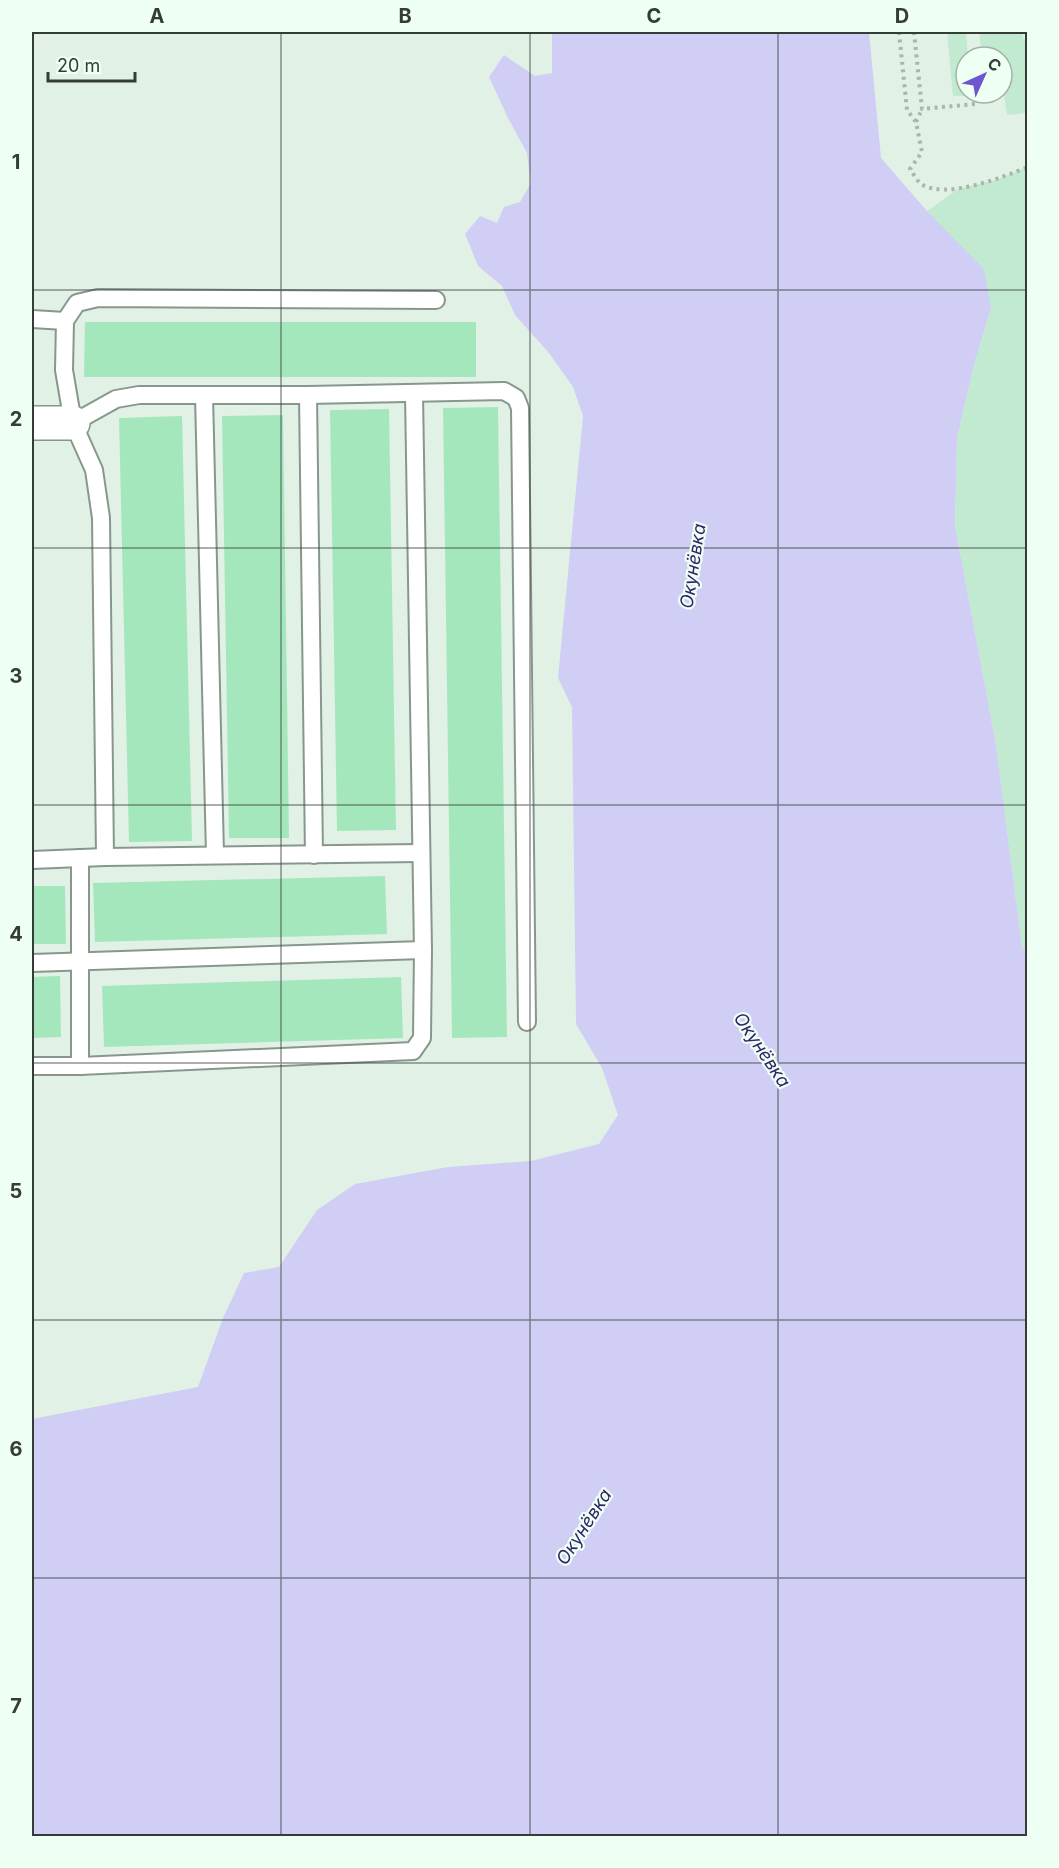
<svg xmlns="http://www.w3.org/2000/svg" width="1059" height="1868" font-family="Inter,sans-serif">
  <rect width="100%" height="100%" fill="#e1f1e6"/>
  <g fill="#c2ead0">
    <polygon points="947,32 966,32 968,57 966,57 966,93 972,93 972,96 953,96"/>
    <polygon points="979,32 1021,32 1027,45 1027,113 1007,115 1004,95 985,98 984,93 1002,93 1002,57 982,57"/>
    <polygon points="1027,167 1027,952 1022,947 996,745 955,526 957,438 974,365 991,308 927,211 958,189 995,180"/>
  </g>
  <polygon fill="#d0cef5" points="552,32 869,32 881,158 927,211 984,269 991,308 974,365 957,438 955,526 996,745 1022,947 1027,952 1027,1836 32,1836 32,1419 198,1387 223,1318 244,1273 279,1267 317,1210 355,1184 448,1167 531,1161 599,1144 618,1115 602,1068 576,1024 572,707 558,678 583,416 573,387 549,353 515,315 502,286 478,266 465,234 480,216 497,223 504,207 520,202 531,183 527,153 508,118 489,77 504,55 535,76 552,73"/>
  <g fill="#a5e7bd">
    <polygon points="85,322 476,322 476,377 84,377"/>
    <polygon points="498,407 507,1037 452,1038 443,408"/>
    <polygon points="389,409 396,830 337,831 330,410"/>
    <polygon points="283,415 289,838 229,838 222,416"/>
    <polygon points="182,416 192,841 129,842 119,418"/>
    <polygon points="385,876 387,934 95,942 93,883"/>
    <polygon points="32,886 65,886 66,944 32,944"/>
    <polygon points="60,976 61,1037 32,1038 32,977"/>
    <polygon points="401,977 403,1038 104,1047 102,986"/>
  </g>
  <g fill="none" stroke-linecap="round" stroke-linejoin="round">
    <g stroke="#88978d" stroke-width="20">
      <g id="service">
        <polyline points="32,319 65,321"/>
        <polyline points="204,395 215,855"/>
        <polyline points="308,395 314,855"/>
        <polyline points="73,423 116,399 139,395 308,395 504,391 516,398 520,408 527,1022"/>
        <polyline points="105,857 101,518 94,470 73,423 64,370 65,321 77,303 98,298 436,300"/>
        <polyline points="32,860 105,857 421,853"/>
        <polyline points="32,963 423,950"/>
        <polyline points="32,1066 80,1066 413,1051 422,1038 423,950 414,394"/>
        <polyline points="80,1066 80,858"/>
      </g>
    </g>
    <g stroke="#88978d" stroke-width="36">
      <polyline id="minor" points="32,423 73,423"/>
    </g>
    <g stroke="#a9b6ad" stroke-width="4" stroke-dasharray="3 4.5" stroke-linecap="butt">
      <path d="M899,32L907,110L916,122L922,152L910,169C913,173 917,181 921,184C946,200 1003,177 1028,167"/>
      <polyline points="914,32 922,109 975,104"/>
      <polyline points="916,122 922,109"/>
    </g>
    <use href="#service" stroke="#fff" stroke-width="16"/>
    <use href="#minor" stroke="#fff" stroke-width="33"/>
  </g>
  <path fill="none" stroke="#353c38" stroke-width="1.5" stroke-opacity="0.55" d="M281,32V1836M530,32V1836M778,32V1836M32,290H1028M32,548H1028M32,805H1028M32,1063H1028M32,1320H1028M32,1578H1028"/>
  <g text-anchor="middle" stroke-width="4.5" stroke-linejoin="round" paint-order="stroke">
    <g font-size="18" font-style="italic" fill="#33236b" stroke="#eefff3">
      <text transform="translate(693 566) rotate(-81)" y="6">Окунёвка</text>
      <text transform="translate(762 1050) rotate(56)" y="6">Окунёвка</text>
      <text transform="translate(584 1527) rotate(-57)" y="6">Окунёвка</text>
    </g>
  </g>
  <rect width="1059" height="1868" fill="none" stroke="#eefff3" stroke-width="66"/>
  <g transform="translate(984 75) rotate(45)"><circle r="28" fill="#eefff3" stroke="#a4b1a8" stroke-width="1.5"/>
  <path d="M0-4.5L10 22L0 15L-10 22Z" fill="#6e56d0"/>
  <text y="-9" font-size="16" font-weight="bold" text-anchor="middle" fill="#353c38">С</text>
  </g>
  <path d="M48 72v9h87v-9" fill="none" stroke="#353c38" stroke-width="3"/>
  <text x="57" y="72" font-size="18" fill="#353c38" stroke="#eefff3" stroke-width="4.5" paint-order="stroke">20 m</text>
  <rect x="33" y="33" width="993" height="1802" fill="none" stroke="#353c38" stroke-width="2"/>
  <g font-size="20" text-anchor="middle" font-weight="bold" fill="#353c38">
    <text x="157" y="23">A</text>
    <text x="405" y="23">B</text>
    <text x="654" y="23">C</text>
    <text x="902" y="23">D</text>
    <text x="16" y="169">1</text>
    <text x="16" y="426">2</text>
    <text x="16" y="683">3</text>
    <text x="16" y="941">4</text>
    <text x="16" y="1198">5</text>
    <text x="16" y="1456">6</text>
    <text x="16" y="1713">7</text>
  </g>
</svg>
